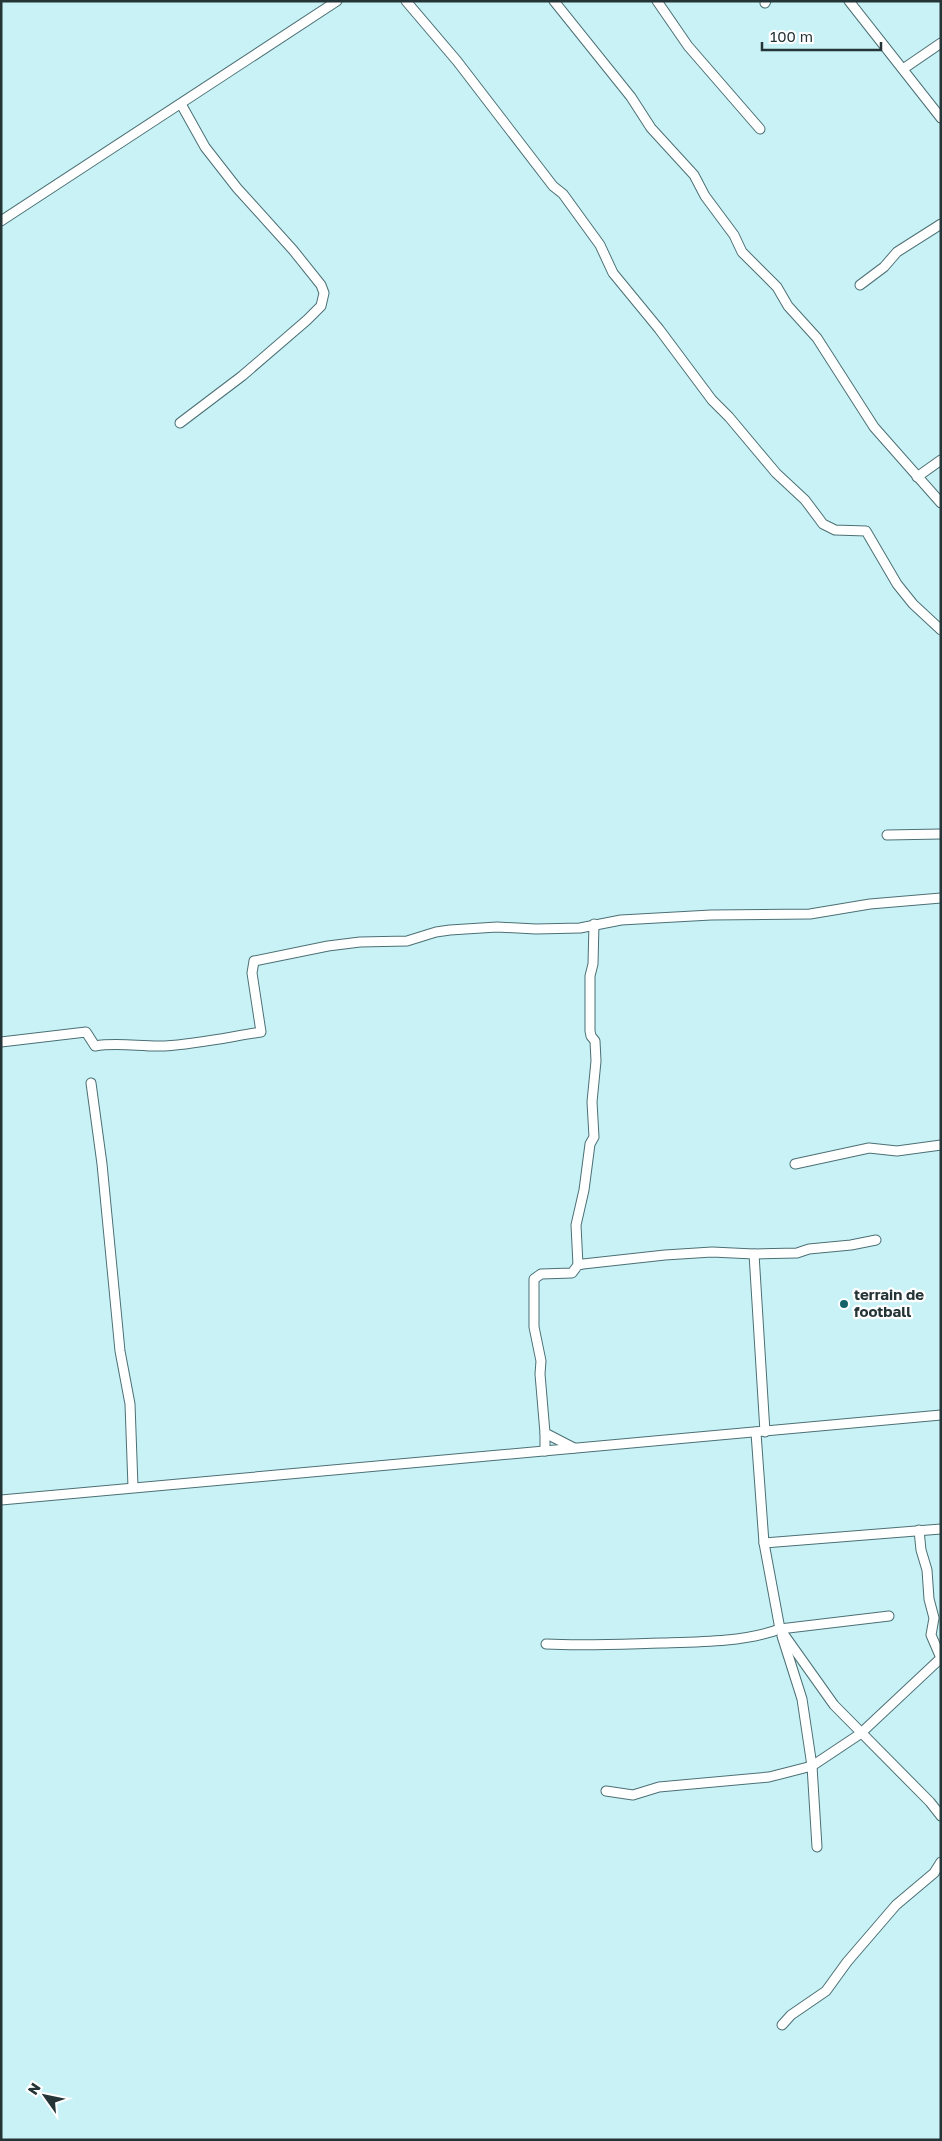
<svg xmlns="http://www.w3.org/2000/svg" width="942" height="2141" font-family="'Golos Text',sans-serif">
  <rect width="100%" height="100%" fill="#c9f2f6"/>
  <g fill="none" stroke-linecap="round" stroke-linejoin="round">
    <g stroke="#4b7074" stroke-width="11">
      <g id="minor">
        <polyline points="406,1 457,61 553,186 563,194 600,245 613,273 659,329 712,400 729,417 776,473 805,500 823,524 835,530 866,531 897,584 913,604 941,630"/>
        <polyline points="554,1 631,97 651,128 694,175 705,196 734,235 742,252 777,287 788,306 817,338 874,427 941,503"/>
        <polyline points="657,1 688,46 760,129"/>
        <polyline points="849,1 941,118"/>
        <polyline points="765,3 766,1"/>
        <polyline points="903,69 941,43"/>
        <polyline points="1,221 337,1"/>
        <polyline points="860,285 884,267 897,252 941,224"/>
        <polyline points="180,423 242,376 307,320 321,306 324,293 321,285 293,250 237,188 205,147 181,104"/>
        <polyline points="917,477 941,460"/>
        <polyline points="887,835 941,834"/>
        <path d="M1,1042L86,1032L95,1046C119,1042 141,1047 165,1046C197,1044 229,1037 261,1032L252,973L254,961L328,946L360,942L407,941L436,932L450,930L497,927L536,929L580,928L621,920L711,915L810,914L870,904L941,898"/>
        <polyline points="91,1083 102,1164 120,1351 130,1404 133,1487"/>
        <polyline points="795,1164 869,1148 897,1151 941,1145"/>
        <polyline points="754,1254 765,1432"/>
        <polyline points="578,1265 576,1225 584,1190 590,1144 594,1137 592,1102 596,1061 595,1041 591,1036 590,1031 590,976 593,964 594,924"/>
        <polyline points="545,1433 545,1451"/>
        <polyline points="756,1433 764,1543 780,1629 834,1705 930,1802 941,1816"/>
        <polyline points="574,1448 545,1433 540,1374 541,1361 534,1327 534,1279 541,1274 572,1273 578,1265 583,1264 665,1255 712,1252 754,1254 797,1253 809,1249 851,1245 876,1240"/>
        <polyline points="1,1500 941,1415"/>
        <polyline points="919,1530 921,1550 927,1570 929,1599 934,1618 931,1635 941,1658"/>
        <polyline points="764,1543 941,1529"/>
        <polyline points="782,1636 802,1699 812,1766 817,1847"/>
        <path d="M546,1644C585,1646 623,1644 662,1643C700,1642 744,1642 780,1629L889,1616"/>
        <polyline points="606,1791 633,1795 659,1787 769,1777 812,1766 860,1734 941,1658"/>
        <polyline points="782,2025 791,2015 826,1991 847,1962 896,1905 934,1873 941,1862"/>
      </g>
    </g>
    <use href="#minor" stroke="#fff" stroke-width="9"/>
  </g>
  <circle fill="#136369" stroke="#fff" stroke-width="2" cx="844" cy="1304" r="5"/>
  <g text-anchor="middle" stroke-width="4.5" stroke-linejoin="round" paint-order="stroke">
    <g font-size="15" font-weight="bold" fill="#253537" stroke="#fff" text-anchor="start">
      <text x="854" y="1300">terrain de<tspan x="854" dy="17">football</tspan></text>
    </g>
  </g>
  <rect width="942" height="2141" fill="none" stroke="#253537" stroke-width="5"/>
  <g transform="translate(45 2096) rotate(303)" stroke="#ffffff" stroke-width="4" paint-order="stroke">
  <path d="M0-4L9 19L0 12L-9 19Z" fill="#253537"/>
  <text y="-8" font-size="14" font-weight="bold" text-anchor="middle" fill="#253537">N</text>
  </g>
  <path d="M762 42v8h119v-8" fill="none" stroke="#253537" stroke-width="2.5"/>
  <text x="770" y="42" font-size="15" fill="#253537" stroke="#ffffff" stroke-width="4" paint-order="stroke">100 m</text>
</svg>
